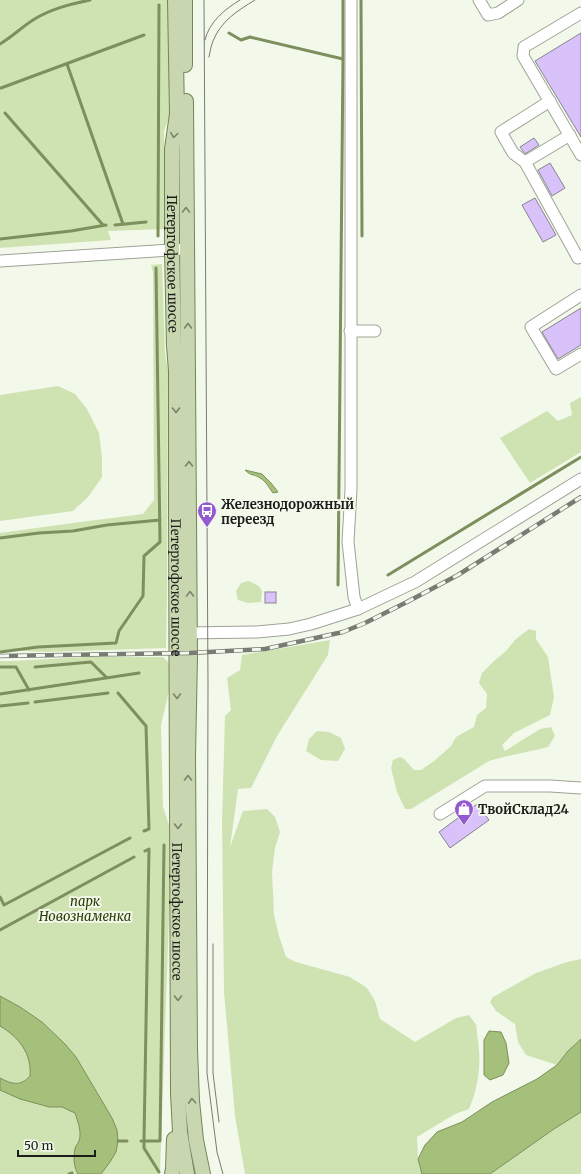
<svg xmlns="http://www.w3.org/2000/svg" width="581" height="1174" font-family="Merriweather,serif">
  <rect width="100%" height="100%" fill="#f2f8ea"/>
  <g fill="#cfe3b2">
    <polygon points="0,0 170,0 172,109 164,131 164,229 108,231 111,240 0,248"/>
    <polygon points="162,264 165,353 168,371 167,595 166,648 46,652 0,650 0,533 73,523 143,514 154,500 153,272 151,265"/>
    <polygon points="58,386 75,394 87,409 99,433 102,458 102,477 88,497 73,511 0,521 0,395"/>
    <polygon points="581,397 581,452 530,483 500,438 547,411 558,421 572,415 570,403"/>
    <polygon points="249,581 259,586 262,591 261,602 248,603 238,600 236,591 241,583"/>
    <path d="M529,629L536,631V639L548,657L554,697L550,715L514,733L502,745L505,751L540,729L551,727L555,736L548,747C529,752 509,755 489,761L411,809H405L397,792L391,768L393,760L400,757L404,759L414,770H421L434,761L451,746L456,737L474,727L477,715L486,708L487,694L479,683L482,673L494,661L506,651L516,639Z"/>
    <path d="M330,640L328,655L277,736L251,788L238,789L230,847L243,811L267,809L275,817L280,832L275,848L272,872L274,915L279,936L286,957L296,962L350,977L367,988L375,1001L380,1019L415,1042L456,1018L469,1015C471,1018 473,1020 475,1023C477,1026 477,1031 477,1035C482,1060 479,1086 469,1109L455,1114L417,1137L418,1159L422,1174H245L235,1116L224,992L222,822L225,716L231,710L227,678L240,670L242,655Z"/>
    <polygon points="87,657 163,657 169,663 169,691 161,725 163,807 169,825 170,887 160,1173 157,1174 0,1174 0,661 12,661"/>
    <polygon points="317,731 329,732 341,738 345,749 338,761 321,760 306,751 309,739"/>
    <polygon points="581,959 581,1039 568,1051 557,1065 526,1055 518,1042 515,1024 496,1011 490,1002 493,997 536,973 567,962"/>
    <polygon points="581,1112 581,1174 490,1174 554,1129"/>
  </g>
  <g fill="#a5c07a" stroke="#7c8f5d">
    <path d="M245,470L262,474L271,483L278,492L273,493C269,488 266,481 260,478C253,473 252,477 245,470Z"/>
    <path d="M0,996L20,1007L42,1022L65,1044L76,1057L112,1118L117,1130L118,1141L116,1152L110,1162L101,1174H78C74,1168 73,1157 75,1149C75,1146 78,1144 79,1141C82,1132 78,1122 75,1113L62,1107H49L42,1105L20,1099L0,1090V1078C12,1084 20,1087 30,1076C32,1054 19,1037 0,1026Z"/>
    <polygon points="489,1031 501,1032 506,1043 509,1063 503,1075 490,1080 484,1075 484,1040"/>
    <polygon points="581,1039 581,1112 554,1129 490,1174 422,1174 418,1159 425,1145 437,1132 462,1122 492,1102 537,1079 557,1065 568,1051"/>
  </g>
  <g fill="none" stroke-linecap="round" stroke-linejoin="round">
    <g stroke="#7c8f5d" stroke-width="3">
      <polyline points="361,0 362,236"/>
      <polyline points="229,33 241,40 250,37 343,59 338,585"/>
      <path d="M0,44C12,37 22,27 33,20C50,9 71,4 90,0"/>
      <polyline points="343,59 343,0"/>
      <polyline points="67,64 123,224"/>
      <polyline points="1,88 144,35"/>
      <polyline points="5,113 103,225"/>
      <polyline points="115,225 146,222"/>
      <polyline points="158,236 159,5"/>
      <polyline points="0,239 71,231 106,225"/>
      <polyline points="0,538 39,533 73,531 107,525 160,520"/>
      <polyline points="388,575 581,457"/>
      <polyline points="0,652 38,647 116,643 119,631 143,596 144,556 160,542 156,268"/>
      <polyline points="0,667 16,667 29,690"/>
      <polyline points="35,667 91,662 106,677"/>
      <polyline points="118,693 146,726 149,829 144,831"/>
      <polyline points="0,694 139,673"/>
      <polyline points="35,702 108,693"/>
      <polyline points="0,706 28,703"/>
      <polyline points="145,851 149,849 144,1141 144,1148 159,1172"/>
      <polyline points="0,897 4,905 130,838"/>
      <polyline points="0,930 134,857"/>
      <polyline points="118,1141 127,1141"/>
      <polyline points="141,1141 160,1141 164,845"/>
      <polyline points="69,1174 72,1173"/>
    </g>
  </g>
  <g fill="#d9c2fa" stroke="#888490">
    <polygon points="581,33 581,137 535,61"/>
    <polygon points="534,138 539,145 525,154 520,147"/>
    <polygon points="550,163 565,188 552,196 538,170"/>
    <polygon points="535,198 556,235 543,242 522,205"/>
    <polygon points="581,308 581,345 558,359 542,332"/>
    <rect x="265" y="592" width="11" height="11"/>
    <polygon points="477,804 489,820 450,848 439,832"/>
  </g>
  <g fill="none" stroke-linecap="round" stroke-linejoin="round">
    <g stroke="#9ea397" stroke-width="13">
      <g id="minor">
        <polyline points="351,0 351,489 348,542 354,597 358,609"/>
        <polyline points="479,0 488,15 498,13 518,0"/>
        <polyline points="581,13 524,47 523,56 581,155"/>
        <polyline points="550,101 501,132 513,153 525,162 578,258 581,256"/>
        <polyline points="525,162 570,135"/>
        <polyline points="0,261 186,249"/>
        <polyline points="581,295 531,327 556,369 581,354"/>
        <polyline points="350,331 375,331"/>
        <polyline points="182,633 257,632 289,629 311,624 358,609 415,582 581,479"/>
        <polyline points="440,814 485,786 550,786 581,788"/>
      </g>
    </g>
    <g stroke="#738558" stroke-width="16">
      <g id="major">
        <path id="s1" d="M175,0L177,114L172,149V250L174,346L176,371V509L178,1093L180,1132L187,1174"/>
        <polyline points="185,0 185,65"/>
        <polyline points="186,101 190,657 188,756 190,1049 192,1101 196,1140 203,1174"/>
        <polyline points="172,1174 173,1169 174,1139"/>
      </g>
    </g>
    <use href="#minor" stroke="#fff" stroke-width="11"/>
    <use href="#major" stroke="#c8d7af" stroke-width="14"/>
    <g stroke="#787c74" stroke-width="1">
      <polyline points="204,0 208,684 207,1073 217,1152 223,1174"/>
      <path d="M205,40C209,22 225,9 240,0"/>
      <path d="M209,57C210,52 211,46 213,41C221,21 237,11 255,0"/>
      <polyline points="213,944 213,1073 219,1122"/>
    </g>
    <g stroke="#787c74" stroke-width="4.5">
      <polyline id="rail" points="0,656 190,653 265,649 343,632 365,623 407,602 458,575 581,497"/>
    </g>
    <use href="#rail" stroke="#f2f8ea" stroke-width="3" stroke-dasharray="9" stroke-linecap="butt"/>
  </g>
  <defs><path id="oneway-chevron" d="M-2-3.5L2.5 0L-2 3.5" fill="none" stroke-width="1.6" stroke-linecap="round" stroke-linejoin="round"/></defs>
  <g stroke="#7a836c">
    <use href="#oneway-chevron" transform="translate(174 135) rotate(97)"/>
    <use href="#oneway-chevron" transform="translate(186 210) rotate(-90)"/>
    <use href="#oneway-chevron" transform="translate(188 326) rotate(-91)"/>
    <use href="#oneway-chevron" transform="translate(176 410) rotate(90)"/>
    <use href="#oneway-chevron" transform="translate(189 464) rotate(-90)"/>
    <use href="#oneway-chevron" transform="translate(190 594) rotate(-90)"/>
    <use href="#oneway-chevron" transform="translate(177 696) rotate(90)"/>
    <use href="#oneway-chevron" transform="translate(188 778) rotate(-90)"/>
    <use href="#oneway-chevron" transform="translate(178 826) rotate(90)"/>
    <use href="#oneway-chevron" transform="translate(178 998) rotate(90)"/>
    <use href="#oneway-chevron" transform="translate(192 1101) rotate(-94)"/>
  </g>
  <defs>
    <g id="bus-pin" transform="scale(1)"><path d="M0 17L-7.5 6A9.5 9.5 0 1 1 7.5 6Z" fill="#935ad2" stroke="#f2f8ea"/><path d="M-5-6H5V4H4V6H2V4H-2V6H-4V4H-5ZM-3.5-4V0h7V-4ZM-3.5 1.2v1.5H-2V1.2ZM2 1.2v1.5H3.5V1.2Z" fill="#fff"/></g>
    <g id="shop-pin" transform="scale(1)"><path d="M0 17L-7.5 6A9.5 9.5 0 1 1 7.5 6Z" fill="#935ad2" stroke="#f2f8ea"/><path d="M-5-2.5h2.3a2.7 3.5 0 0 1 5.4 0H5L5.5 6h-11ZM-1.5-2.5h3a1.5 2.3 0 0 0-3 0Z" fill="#fff"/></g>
  </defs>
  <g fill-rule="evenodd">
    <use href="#bus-pin" x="207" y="511"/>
    <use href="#shop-pin" x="464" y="809"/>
  </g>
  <g text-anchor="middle" stroke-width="4" stroke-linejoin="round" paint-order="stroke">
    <g font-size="13" fill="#1b1d19" stroke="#f2f8ea">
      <text dy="5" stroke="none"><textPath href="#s1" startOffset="264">Петергофское шоссе</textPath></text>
      <text dy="5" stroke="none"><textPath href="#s1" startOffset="588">Петергофское шоссе</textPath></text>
      <text dy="5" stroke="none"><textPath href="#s1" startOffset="912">Петергофское шоссе</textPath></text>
    </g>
    <g font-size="13" font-weight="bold" fill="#1b1d19" stroke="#f2f8ea" text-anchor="start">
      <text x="221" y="509">Железнодорожный<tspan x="221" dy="15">переезд</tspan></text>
      <text x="478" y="814">ТвойСклад24</text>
    </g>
    <g font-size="13" font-style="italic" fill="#2b3b06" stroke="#f2f8ea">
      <text x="85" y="906">парк<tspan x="85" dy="15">Новознаменка</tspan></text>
    </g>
  </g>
  <path d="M18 1150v6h77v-6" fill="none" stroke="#1b1d19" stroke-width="2"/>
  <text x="24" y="1150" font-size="12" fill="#1b1d19" stroke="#f2f8ea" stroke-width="3" paint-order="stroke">50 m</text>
</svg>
